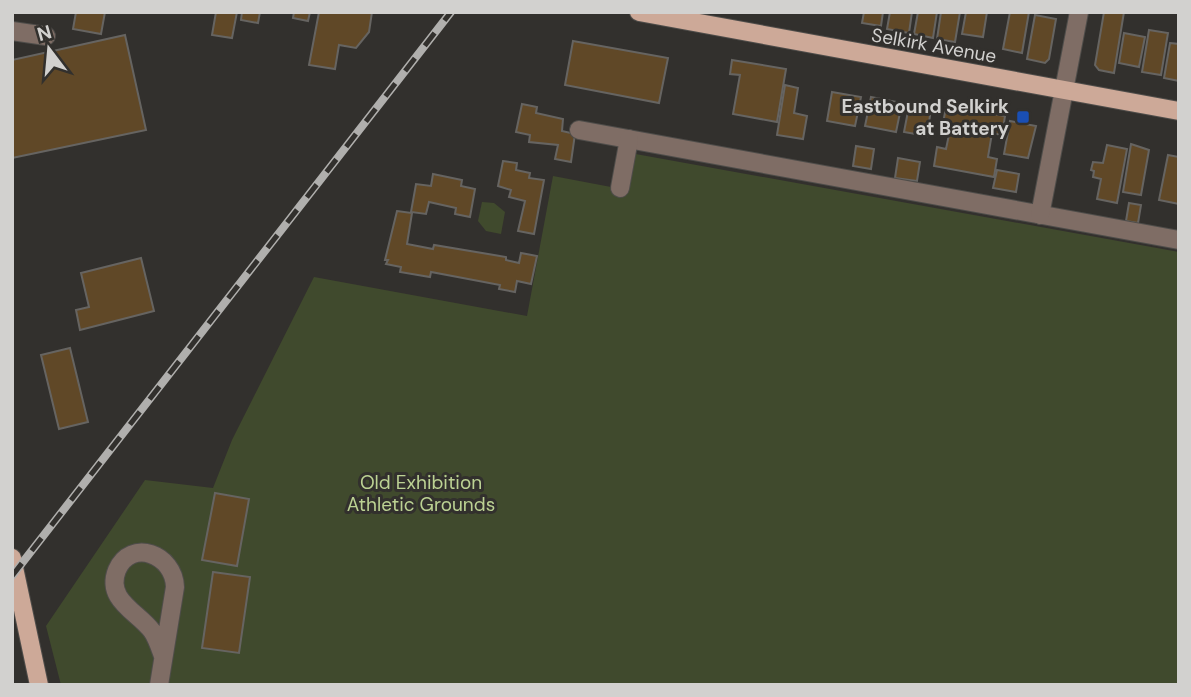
<svg xmlns="http://www.w3.org/2000/svg" width="1191" height="697" font-family="'DM Sans',sans-serif">
  <rect width="100%" height="100%" fill="#32302d"/>
  <g fill="#404a2d">
    <polygon points="619,151 1179,252 1179,685 61,685 46,626 145,480 213,488 232,440 314,277 527,316 553,176 611,187"/>
    <polygon points="482,202 494,203 505,212 501,234 486,231 478,221"/>
  </g>
  <g fill="#604827" stroke="#666461" stroke-width="2">
    <polygon points="76,12 105,12 101,34 73,29"/>
    <polygon points="216,12 237,12 232,38 212,35"/>
    <polygon points="242,12 260,12 258,23 241,20"/>
    <polygon points="294,12 310,12 308,21 293,18"/>
    <polygon points="319,12 372,12 369,32 356,48 339,45 335,69 309,65"/>
    <polygon points="864,12 883,12 881,26 862,23"/>
    <polygon points="890,12 912,12 909,33 887,29"/>
    <polygon points="918,12 937,12 933,38 914,34"/>
    <polygon points="941,12 960,12 955,42 937,39"/>
    <polygon points="966,12 987,12 983,37 962,34"/>
    <polygon points="1010,12 1029,12 1022,53 1003,49"/>
    <polygon points="1104,12 1124,12 1114,73 1099,70 1095,65"/>
    <polygon points="1035,15 1056,19 1049,59 1045,63 1027,59"/>
    <polygon points="1149,30 1168,33 1161,75 1142,72"/>
    <polygon points="1124,33 1145,37 1139,67 1119,63"/>
    <polygon points="125,35 146,130 12,158 12,60"/>
    <polygon points="573,41 668,58 659,103 565,85"/>
    <polygon points="1170,43 1179,44 1179,81 1164,78"/>
    <polygon points="732,60 786,69 777,122 733,114 740,75 730,74"/>
    <polygon points="785,85 798,88 794,113 807,116 803,139 777,135"/>
    <polygon points="832,92 861,97 855,126 827,121"/>
    <polygon points="871,97 902,103 896,132 865,126"/>
    <polygon points="522,104 537,107 536,113 563,119 562,131 575,134 571,162 555,159 558,145 529,142 530,135 516,132"/>
    <polygon points="909,106 931,109 927,136 904,132"/>
    <polygon points="946,106 1005,116 1002,135 992,133 988,157 997,159 994,177 934,166 937,147 946,149 951,125 943,124"/>
    <polygon points="1010,121 1036,126 1028,158 1004,154"/>
    <polygon points="1131,144 1149,150 1141,195 1123,192"/>
    <polygon points="1107,145 1127,149 1117,203 1097,199 1101,179 1093,177 1094,171 1091,170 1093,162 1103,163"/>
    <polygon points="856,146 874,149 871,169 853,166"/>
    <polygon points="1168,155 1179,157 1179,204 1159,200"/>
    <polygon points="898,158 920,162 917,181 895,178"/>
    <polygon points="503,161 517,163 516,170 530,173 529,178 544,180 534,234 518,231 525,201 509,197 511,190 498,186"/>
    <polygon points="997,170 1019,174 1016,192 993,188"/>
    <polygon points="433,174 462,180 461,186 475,189 470,217 455,214 456,208 429,202 426,214 411,212 416,184 431,186"/>
    <polygon points="1129,203 1141,205 1138,223 1126,221"/>
    <polygon points="397,211 412,213 407,244 433,249 434,245 506,257 506,260 519,263 521,253 537,256 531,284 517,281 515,292 499,289 500,285 431,272 430,277 400,272 401,267 386,264 388,260 385,260"/>
    <polygon points="141,258 154,311 80,330 76,310 89,307 81,273"/>
    <polygon points="70,348 88,422 59,429 41,355"/>
    <polygon points="215,493 249,499 237,566 202,560"/>
    <polygon points="213,572 250,577 239,653 202,648"/>
  </g>
  <g fill="none" stroke-linecap="round" stroke-linejoin="round">
    <g stroke="#4f4d4a" stroke-width="20">
      <g id="minor">
        <polyline points="12,31 46,36"/>
        <polyline points="579,130 1179,240"/>
        <polyline points="620,188 629,139"/>
        <polyline points="1040,215 1079,12"/>
        <path d="M159,685L175,587C174,554 131,538 117,570C105,600 138,612 152,631C157,638 160,648 163,656"/>
      </g>
    </g>
    <g stroke="#4f4d4a" stroke-width="20">
      <g id="major">
        <polyline points="639,12 1179,111"/>
        <polyline points="12,558 39,685"/>
      </g>
    </g>
    <use href="#minor" stroke="#7f6d65" stroke-width="18"/>
    <use href="#major" stroke="#cda998" stroke-width="18"/>
    <g stroke="#b0afad" stroke-width="8">
      <polyline id="rail" points="12,576 451,12"/>
    </g>
    <use href="#rail" stroke="#32302d" stroke-width="5" stroke-dasharray="16" stroke-linecap="butt"/>
  </g>
  <rect fill="#1a4fb4" stroke="#32302d" stroke-width="2.5" x="1016" y="110" width="14" height="14" rx="3.5"/>
  <g text-anchor="middle" stroke-width="6" stroke-linejoin="round" paint-order="stroke">
    <g font-size="19" fill="#d2d1cf" stroke="#32302d">
      <text transform="translate(934 45) rotate(10)" y="7">Selkirk Avenue</text>
    </g>
    <g font-size="19" font-weight="bold" fill="#d2d1cf" stroke="#32302d" text-anchor="end">
      <text x="1009" y="113">Eastbound Selkirk<tspan x="1009" dy="22">at Battery</tspan></text>
    </g>
    <g font-size="19" fill="#bcd293" stroke="#32302d">
      <text x="421" y="489">Old Exhibition<tspan x="421" dy="22">Athletic Grounds</tspan></text>
    </g>
  </g>
  <rect width="1191" height="697" fill="none" stroke="#d2d1cf" stroke-width="28"/>
  <g transform="translate(49 49) rotate(344)" stroke="#32302d" stroke-width="5" paint-order="stroke">
  <path d="M0-5L12 26L0 18L-12 26Z" fill="#d2d1cf"/>
  <text y="-10" font-size="19" font-weight="bold" text-anchor="middle" fill="#d2d1cf">N</text>
  </g>
</svg>
